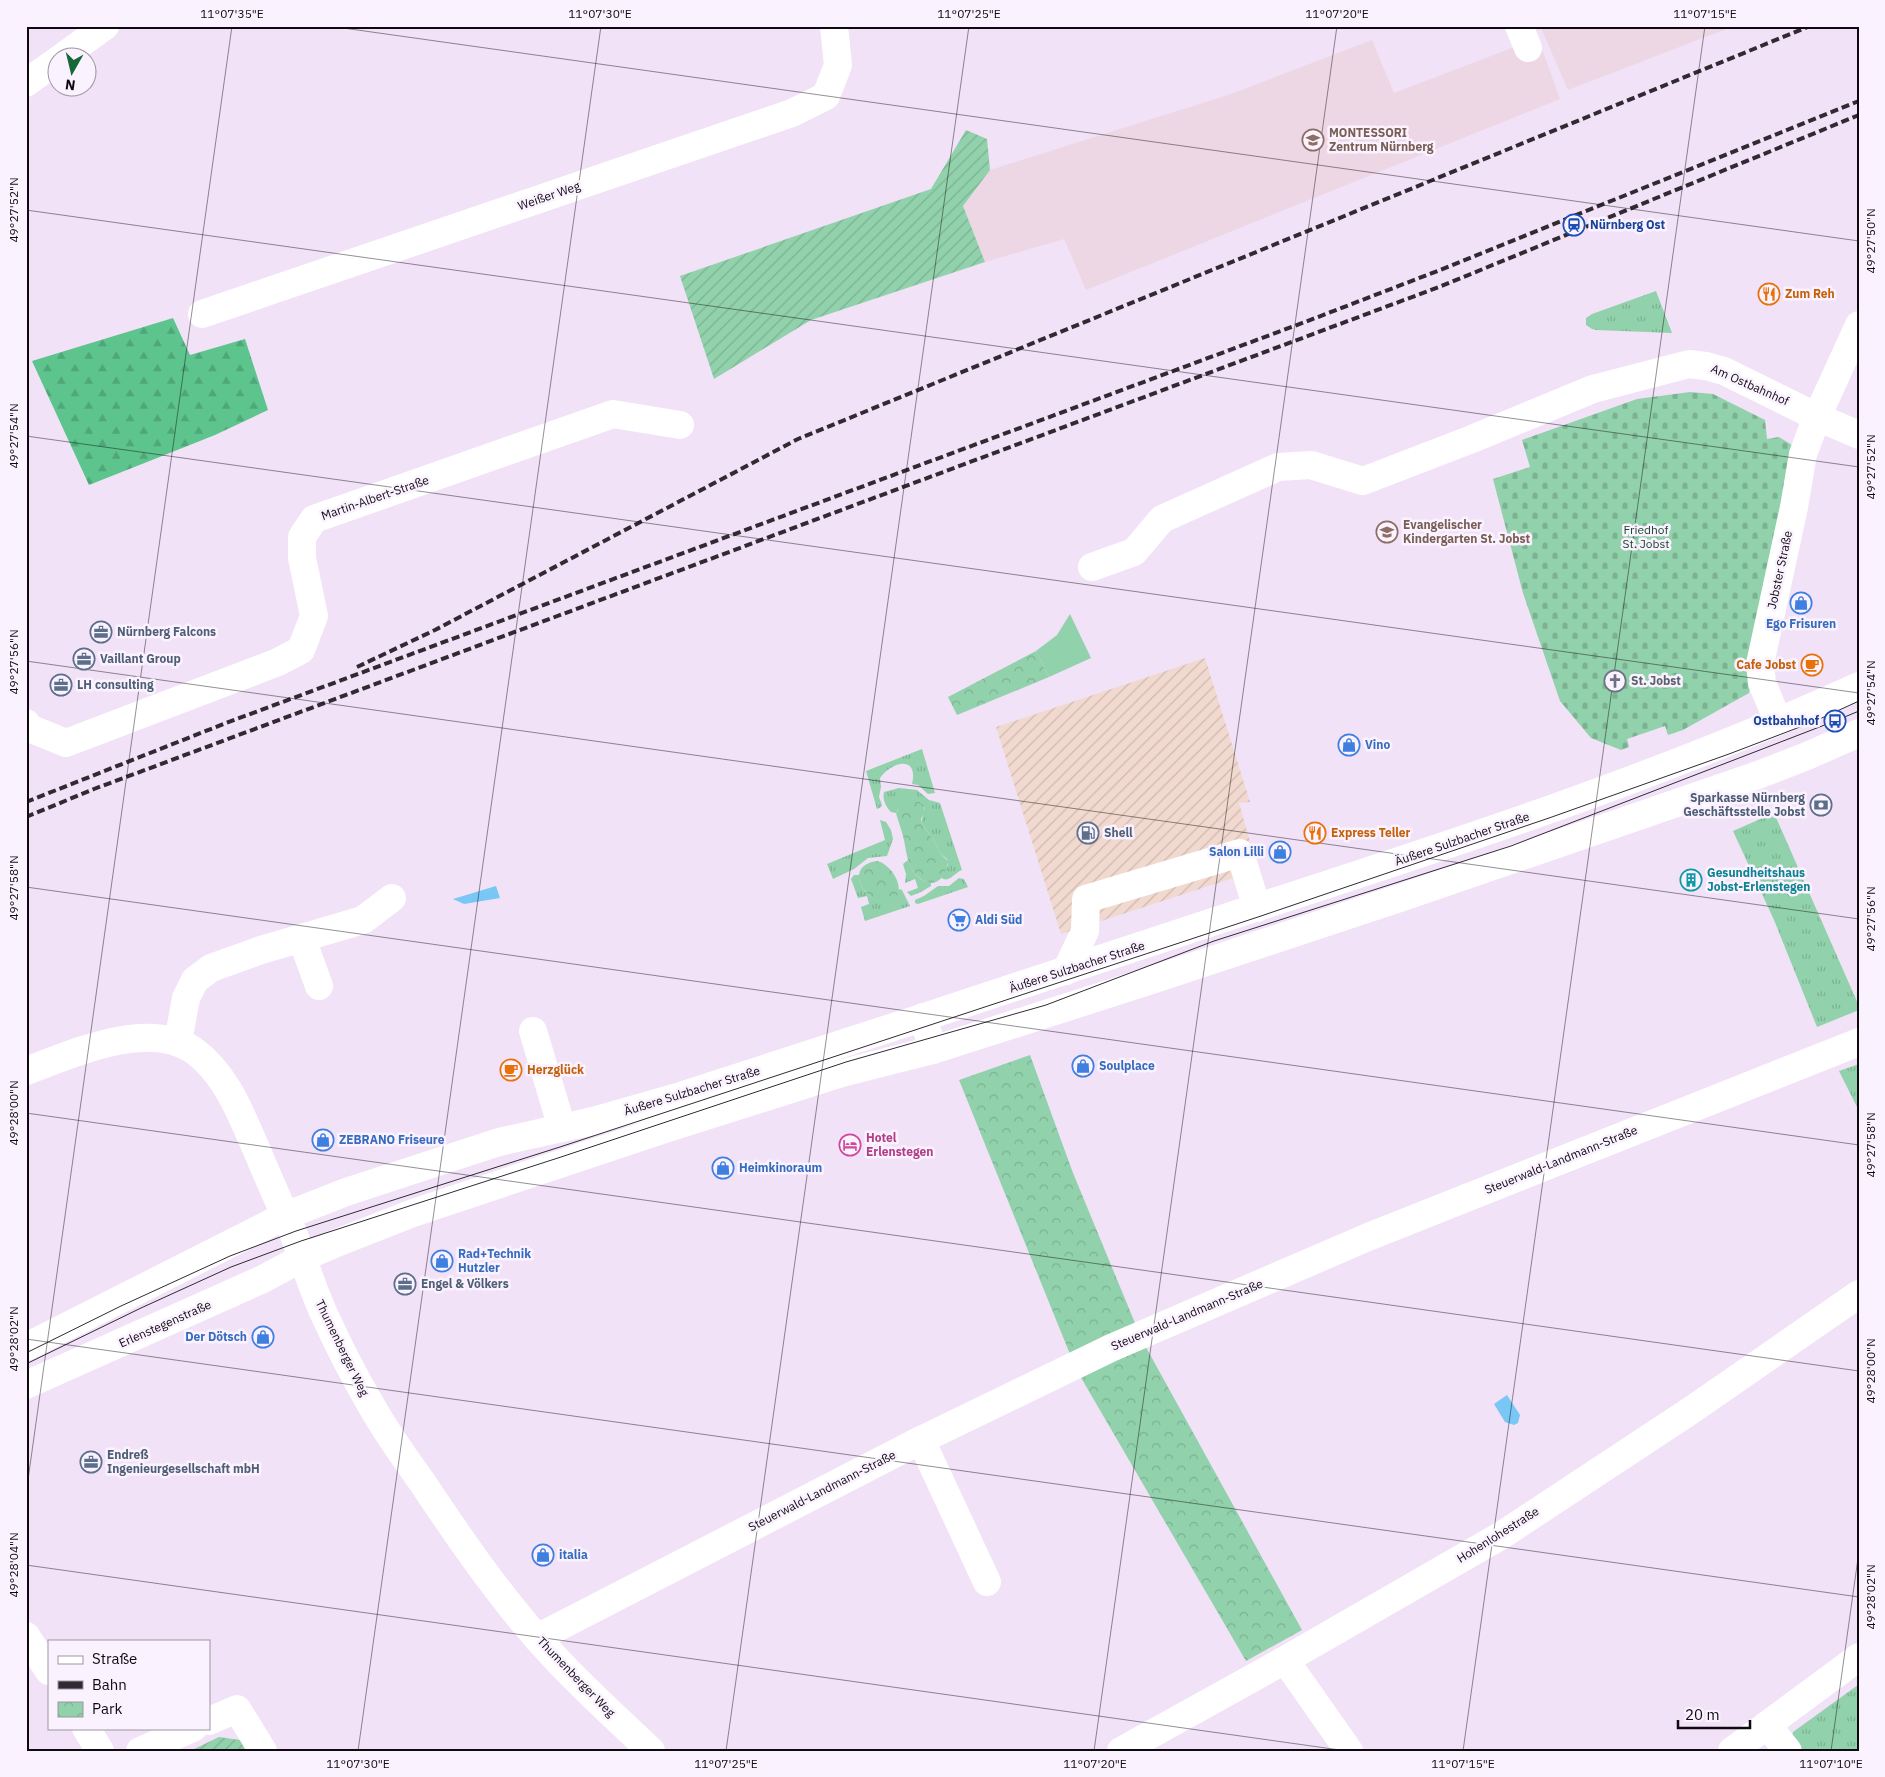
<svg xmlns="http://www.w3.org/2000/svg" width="1885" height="1777" font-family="'IBM Plex Sans',sans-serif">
  <defs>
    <pattern id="industrial-furrows" width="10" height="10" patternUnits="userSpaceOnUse" patternTransform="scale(1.25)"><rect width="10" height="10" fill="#f1d9cf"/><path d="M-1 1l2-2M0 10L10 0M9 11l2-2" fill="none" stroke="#cdb9b1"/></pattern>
    <pattern id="grass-tufts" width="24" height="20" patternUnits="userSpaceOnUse" patternTransform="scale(1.25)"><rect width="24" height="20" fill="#91d1ab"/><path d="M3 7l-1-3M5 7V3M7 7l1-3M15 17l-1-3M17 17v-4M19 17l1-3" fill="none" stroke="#7cb292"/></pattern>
    <pattern id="forest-firs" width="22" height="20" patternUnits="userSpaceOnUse" patternTransform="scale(1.25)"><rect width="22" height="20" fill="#5cc48c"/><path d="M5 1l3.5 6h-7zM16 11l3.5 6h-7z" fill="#4fa778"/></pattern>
    <pattern id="cemetery-stones" width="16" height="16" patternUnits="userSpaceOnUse" patternTransform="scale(1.25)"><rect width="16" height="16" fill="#91d1ab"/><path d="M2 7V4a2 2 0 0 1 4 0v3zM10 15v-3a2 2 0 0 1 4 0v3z" fill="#7cb292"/></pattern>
    <pattern id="park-crowns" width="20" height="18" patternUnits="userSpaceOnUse" patternTransform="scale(1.25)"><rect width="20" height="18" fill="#91d1ab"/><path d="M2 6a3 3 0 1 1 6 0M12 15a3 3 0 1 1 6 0" fill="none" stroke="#7cb292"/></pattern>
    <pattern id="garden-furrows" width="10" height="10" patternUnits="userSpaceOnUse" patternTransform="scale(1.25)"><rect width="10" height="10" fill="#91d1ab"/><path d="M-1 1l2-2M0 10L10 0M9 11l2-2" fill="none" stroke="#7cb292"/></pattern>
  </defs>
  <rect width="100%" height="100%" fill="#f1e2f7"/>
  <polygon fill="url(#industrial-furrows)" points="1205,658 1250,802 1239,803 1258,870 1061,934 996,727"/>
  <g fill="#edd7e5">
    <polygon points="1540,26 1734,26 1568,90"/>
    <polygon points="1538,38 1560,99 1086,290 1064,239 985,262 963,206 990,170 1231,94 1372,40 1394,93"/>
  </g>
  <g fill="url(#grass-tufts)">
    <polygon points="1656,291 1672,333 1596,330 1592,329 1586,325 1586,318 1592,314"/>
    <path d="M922,749L935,793L928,794L918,785L912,784C919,755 892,761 880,778L881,787L879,797L882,805L881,807L877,809L866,771Z"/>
    <path d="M899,788L917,790L929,800L940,803L962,870C954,873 950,883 941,878L948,865L947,859L941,854L933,839L921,823L925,808L920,802L898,809L896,813L891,812C886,807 882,799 884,792Z"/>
    <polygon points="1774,813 1859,1006 1859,1010 1817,1027 1774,920 1733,831"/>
    <polygon points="880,820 886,822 891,830 893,839 887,856 868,858 854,869 833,879 827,864 885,840"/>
    <path d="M908,860C912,871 918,881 931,883V886L921,892L911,896L907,892L918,888L915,879L905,883L906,874L903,864Z"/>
    <path d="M854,875H859C858,890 877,907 892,900L899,889L902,890L910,906L865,921L861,907L869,904L867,896L858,898L851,879Z"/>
    <polygon points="959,878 964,879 968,887 918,904 915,903 915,900 924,896 938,886 949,886"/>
    <polygon points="1859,1064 1859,1111 1839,1071"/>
    <polygon points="1858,1685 1859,1751 1799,1751 1791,1740 1793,1732"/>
  </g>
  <polygon fill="url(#forest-firs)" points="173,318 190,355 245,339 268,410 215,435 89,485 32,361"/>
  <polygon fill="url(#cemetery-stones)" points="1690,392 1713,394 1765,420 1767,439 1779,437 1792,445 1785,509 1749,693 1683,730 1668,735 1665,726 1627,739 1629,747 1621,750 1591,738 1560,701 1523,593 1493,479 1530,467 1522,440 1637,399"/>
  <g fill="url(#park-crowns)">
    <polygon points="1036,651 1049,677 957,715 948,697"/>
    <path d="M913,801L920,802L924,806L925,812L921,819V823L933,839L941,854L948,861C948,867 943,878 938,881C931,885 925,882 920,878C906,867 907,851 903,836C901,828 898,821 896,813L900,806Z"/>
    <path d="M877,861C890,863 908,889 893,900C873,913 837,867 877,861Z"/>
    <polygon points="1030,1055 1073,1173 1142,1340 1302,1630 1246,1661 1076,1369 959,1080"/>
  </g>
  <g fill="url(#garden-furrows)">
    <polygon points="966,130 987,139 990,170 963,206 985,262 811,320 714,379 680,276 931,189"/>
    <polygon points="219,1737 240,1740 246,1751 190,1751"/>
  </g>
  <polygon fill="#91d1ab" points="1070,614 1091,658 1049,677 1036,651 1057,635"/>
  <g fill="#79c7f5">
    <polygon points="496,886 500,898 464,904 453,899"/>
    <polygon points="1507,1395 1520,1415 1518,1423 1514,1425 1505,1422 1494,1404"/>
  </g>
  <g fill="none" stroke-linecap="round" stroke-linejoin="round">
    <g stroke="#fff" stroke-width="28">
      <polyline points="1519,26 1528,48"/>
      <polyline points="61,58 105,26"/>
      <polyline points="26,83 58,60"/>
      <polyline points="202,314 792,113 826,96 838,65 834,26"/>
      <polyline points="1092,567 1134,552 1162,519 1278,467 1311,465 1363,481 1472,439 1593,389 1689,364 1706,366 1724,371 1817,417 1859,435"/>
      <polyline points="1778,721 1762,683 1760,664 1794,507 1803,454 1817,417 1859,325"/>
      <polyline points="26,723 29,728 66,743 278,662 301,650 314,616 302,558 302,537 314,519 613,414 680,425"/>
      <polyline points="302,939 319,986"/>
      <polyline points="1066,971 1085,931 1086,899 1240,853 1257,908"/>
      <polyline points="923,1017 933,1050"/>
      <polyline points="533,1031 562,1128"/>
      <polyline points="178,1042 186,998 195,980 211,968 261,950 363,920 392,898"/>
      <path d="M26,1071C72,1054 147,1019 193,1050C227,1074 242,1117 258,1153C269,1180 281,1206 293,1233C304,1260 312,1288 324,1314C338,1345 354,1376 371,1405C386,1432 404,1457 422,1482C458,1536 495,1590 538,1639C573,1679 612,1714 651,1751"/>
      <polyline points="921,1440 987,1582"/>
      <polyline points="26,1636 49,1671"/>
      <polyline points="537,1638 921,1440 1111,1348 1368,1237 1859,1042"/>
      <polyline points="1285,1660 1349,1751"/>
      <polyline points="209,1721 237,1709 263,1751"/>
      <polyline points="1767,1725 1788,1751"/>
      <polyline points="86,1728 100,1751"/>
      <polyline points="140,1751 193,1728"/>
      <polyline points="1121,1751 1285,1660 1502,1535 1690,1411 1859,1294"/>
      <polyline points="1732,1751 1859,1657"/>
    </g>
    <g stroke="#fff" stroke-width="28">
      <path d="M26,1347L285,1216L346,1192L499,1142L593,1121L674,1098C868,1036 1062,972 1255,908C1459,842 1664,775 1859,686"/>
      <polyline points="26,1385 263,1279 302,1258 339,1242 413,1213 665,1129 842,1073 933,1050 1155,979 1406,896 1758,775 1807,756 1859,733"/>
    </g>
    <g stroke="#312a33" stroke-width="1">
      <polyline points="26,1353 121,1306 230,1256 296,1231 563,1146 1261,916 1549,818 1729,754 1813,722 1859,701"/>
      <polyline points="26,1364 141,1308 231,1267 301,1241 561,1157 846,1062 1046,1005 1214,941 1511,846 1835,721 1859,711"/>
    </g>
    <g stroke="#312a33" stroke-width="4" stroke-dasharray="8 4" stroke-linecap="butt">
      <polyline points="357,667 435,630 798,439 1810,26"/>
      <polyline points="26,802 226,723 1305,322 1440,270 1859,101"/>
      <polyline points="26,817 94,789 1439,287 1859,115"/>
    </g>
  </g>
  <path fill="none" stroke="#0f0a11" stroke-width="1" stroke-opacity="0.45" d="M329,26L1859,241M26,210L1859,467M26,436L1859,693M26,661L1859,919M26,887L1859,1145M26,1113L1859,1371M26,1339L1859,1597M26,1494L232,26M26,1565L1347,1751M358,1751L601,26M726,1751L969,26M1094,1751L1337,26M1463,1751L1705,26M1831,1751L1859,1551"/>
  <defs>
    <g id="school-ring" transform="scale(1.125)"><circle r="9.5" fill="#fbf2ff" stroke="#8d6e63" stroke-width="1.5"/><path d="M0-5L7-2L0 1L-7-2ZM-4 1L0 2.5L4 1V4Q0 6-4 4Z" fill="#8d6e63"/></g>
    <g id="station-ring" transform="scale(1.125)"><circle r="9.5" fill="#fbf2ff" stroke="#1a4fb4" stroke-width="1.5"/><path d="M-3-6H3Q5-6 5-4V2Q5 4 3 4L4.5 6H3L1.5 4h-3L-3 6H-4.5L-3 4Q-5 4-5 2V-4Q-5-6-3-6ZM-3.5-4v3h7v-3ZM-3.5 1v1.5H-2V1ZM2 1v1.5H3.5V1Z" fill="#1a4fb4"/></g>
    <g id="restaurant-ring" transform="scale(1.125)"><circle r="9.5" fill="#fbf2ff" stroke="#e8710a" stroke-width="1.5"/><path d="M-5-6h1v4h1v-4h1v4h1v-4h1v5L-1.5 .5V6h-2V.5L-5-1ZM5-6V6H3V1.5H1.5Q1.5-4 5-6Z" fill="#e8710a"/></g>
    <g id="shop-ring" transform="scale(1.125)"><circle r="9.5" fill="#fbf2ff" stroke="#3f7fe0" stroke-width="1.5"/><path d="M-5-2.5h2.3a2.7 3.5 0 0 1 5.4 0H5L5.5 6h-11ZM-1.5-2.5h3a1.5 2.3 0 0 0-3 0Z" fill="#3f7fe0"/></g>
    <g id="office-ring" transform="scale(1.125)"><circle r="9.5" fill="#fbf2ff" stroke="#5c6f8a" stroke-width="1.5"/><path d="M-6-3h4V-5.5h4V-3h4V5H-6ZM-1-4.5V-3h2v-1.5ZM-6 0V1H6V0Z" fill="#5c6f8a"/></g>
    <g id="cafe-ring" transform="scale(1.125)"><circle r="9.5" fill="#fbf2ff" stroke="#e8710a" stroke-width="1.5"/><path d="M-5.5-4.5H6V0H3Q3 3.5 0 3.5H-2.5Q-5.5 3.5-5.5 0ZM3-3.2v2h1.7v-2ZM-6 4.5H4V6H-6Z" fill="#e8710a"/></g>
    <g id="church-ring" transform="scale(1.125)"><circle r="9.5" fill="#fbf2ff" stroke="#6b7280" stroke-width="1.5"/><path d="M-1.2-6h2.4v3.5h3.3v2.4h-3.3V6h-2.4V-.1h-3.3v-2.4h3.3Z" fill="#6b7280"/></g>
    <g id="bus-ring" transform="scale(1.125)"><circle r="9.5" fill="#fbf2ff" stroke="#1a4fb4" stroke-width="1.5"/><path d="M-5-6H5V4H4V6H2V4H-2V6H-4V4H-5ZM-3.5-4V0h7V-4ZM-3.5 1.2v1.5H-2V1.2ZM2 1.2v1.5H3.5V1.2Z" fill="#1a4fb4"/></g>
    <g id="bank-ring" transform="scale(1.125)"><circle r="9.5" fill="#fbf2ff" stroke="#5c6f8a" stroke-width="1.5"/><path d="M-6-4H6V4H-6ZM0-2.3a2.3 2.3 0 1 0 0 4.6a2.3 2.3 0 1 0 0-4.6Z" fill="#5c6f8a"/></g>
    <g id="fuel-ring" transform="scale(1.125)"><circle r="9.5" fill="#fbf2ff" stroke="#5c6f8a" stroke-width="1.5"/><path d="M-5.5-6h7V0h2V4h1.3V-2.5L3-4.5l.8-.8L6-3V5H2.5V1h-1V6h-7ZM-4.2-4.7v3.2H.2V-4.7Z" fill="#5c6f8a"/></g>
    <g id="building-ring" transform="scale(1.125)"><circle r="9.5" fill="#fbf2ff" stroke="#0f9aa8" stroke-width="1.5"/><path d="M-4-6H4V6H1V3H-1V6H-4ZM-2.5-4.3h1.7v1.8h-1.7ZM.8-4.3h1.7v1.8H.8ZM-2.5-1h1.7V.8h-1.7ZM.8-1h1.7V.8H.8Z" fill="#0f9aa8"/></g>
    <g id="supermarket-ring" transform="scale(1.125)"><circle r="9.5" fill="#fbf2ff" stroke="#3f7fe0" stroke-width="1.5"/><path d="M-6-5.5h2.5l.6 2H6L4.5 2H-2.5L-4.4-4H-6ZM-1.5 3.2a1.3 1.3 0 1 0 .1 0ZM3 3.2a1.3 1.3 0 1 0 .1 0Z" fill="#3f7fe0"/></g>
    <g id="hotel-ring" transform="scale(1.125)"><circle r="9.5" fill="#fbf2ff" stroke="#d1479c" stroke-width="1.5"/><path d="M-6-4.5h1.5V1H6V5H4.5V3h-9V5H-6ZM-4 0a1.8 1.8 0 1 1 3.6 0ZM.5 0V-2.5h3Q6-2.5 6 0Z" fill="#d1479c"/></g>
  </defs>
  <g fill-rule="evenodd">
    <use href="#school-ring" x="1313" y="140"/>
    <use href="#station-ring" x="1574" y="225"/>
    <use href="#restaurant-ring" x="1769" y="294"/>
    <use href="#school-ring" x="1387" y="532"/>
    <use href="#shop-ring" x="1801" y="603"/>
    <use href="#office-ring" x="101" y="632"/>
    <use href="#office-ring" x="84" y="659"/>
    <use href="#cafe-ring" x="1812" y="665"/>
    <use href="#church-ring" x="1615" y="681"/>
    <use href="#office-ring" x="61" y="685"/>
    <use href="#bus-ring" x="1835" y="721"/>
    <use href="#shop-ring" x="1349" y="745"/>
    <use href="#bank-ring" x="1821" y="805"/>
    <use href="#fuel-ring" x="1088" y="833"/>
    <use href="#restaurant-ring" x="1315" y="833"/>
    <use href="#shop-ring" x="1280" y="852"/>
    <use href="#building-ring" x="1691" y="880"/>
    <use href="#supermarket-ring" x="959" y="920"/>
    <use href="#shop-ring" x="1083" y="1066"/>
    <use href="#cafe-ring" x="511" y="1070"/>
    <use href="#shop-ring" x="323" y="1140"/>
    <use href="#hotel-ring" x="850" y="1145"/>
    <use href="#shop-ring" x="723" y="1168"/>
    <use href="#shop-ring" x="442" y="1261"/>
    <use href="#office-ring" x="405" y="1284"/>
    <use href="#shop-ring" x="263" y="1337"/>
    <use href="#office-ring" x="91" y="1462"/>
    <use href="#shop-ring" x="543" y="1555"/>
  </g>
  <g text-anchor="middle" stroke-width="5" stroke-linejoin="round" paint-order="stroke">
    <g font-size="12" font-weight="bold" fill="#785e54" stroke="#fbf2ff" text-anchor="start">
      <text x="1329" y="137">MONTESSORI<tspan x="1329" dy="14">Zentrum Nürnberg</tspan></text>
      <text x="1403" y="529">Evangelischer<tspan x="1403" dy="14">Kindergarten St. Jobst</tspan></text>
    </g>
    <g font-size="12" fill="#0f0a11" stroke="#fbf2ff">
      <text transform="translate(549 196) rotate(-19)" y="4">Weißer Weg</text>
      <text transform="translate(1750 385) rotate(24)" y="4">Am Ostbahnhof</text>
      <text transform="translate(375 498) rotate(-19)" y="4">Martin-Albert-Straße</text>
      <text transform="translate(1780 570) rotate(-78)" y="4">Jobster Straße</text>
      <text transform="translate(1462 839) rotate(-19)" y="4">Äußere Sulzbacher Straße</text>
      <text transform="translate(1077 967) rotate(-18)" y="4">Äußere Sulzbacher Straße</text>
      <text transform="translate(692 1091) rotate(-17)" y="4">Äußere Sulzbacher Straße</text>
      <text transform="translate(1561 1160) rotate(-22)" y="4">Steuerwald-Landmann-Straße</text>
      <text transform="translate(1187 1315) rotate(-23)" y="4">Steuerwald-Landmann-Straße</text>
      <text transform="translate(165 1324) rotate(-24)" y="4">Erlenstegenstraße</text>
      <text transform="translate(342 1348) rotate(64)" y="4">Thumenberger Weg</text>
      <text transform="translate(822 1491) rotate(-27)" y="4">Steuerwald-Landmann-Straße</text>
      <text transform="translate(1498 1535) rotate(-32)" y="4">Hohenlohestraße</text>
      <text transform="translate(576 1677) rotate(46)" y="4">Thumenberger Weg</text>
    </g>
    <g font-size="12" font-weight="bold" fill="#164399" stroke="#fbf2ff" text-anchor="start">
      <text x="1590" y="229">Nürnberg Ost</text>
      <text x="1819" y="725" text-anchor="end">Ostbahnhof</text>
    </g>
    <g font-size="12" font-weight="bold" fill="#c56008" stroke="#fbf2ff" text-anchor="start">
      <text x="1785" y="298">Zum Reh</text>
      <text x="1796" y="669" text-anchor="end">Cafe Jobst</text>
      <text x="1331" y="837">Express Teller</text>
      <text x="527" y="1074">Herzglück</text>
    </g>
    <g font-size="12" fill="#19442d" stroke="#fbf2ff">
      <text x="1646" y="534">Friedhof<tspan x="1646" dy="14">St. Jobst</tspan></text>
    </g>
    <g font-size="12" font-weight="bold" fill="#366cbe" stroke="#fbf2ff" text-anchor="start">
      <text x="1801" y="628" text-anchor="middle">Ego Frisuren</text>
      <text x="1365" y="749">Vino</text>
      <text x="1264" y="856" text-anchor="end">Salon Lilli</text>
      <text x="975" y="924">Aldi Süd</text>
      <text x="1099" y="1070">Soulplace</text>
      <text x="339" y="1144">ZEBRANO Friseure</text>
      <text x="739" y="1172">Heimkinoraum</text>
      <text x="458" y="1258">Rad+Technik<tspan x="458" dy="14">Hutzler</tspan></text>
      <text x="247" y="1341" text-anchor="end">Der Dötsch</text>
      <text x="559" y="1559">italia</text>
    </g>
    <g font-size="12" font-weight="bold" fill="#4e5e75" stroke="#fbf2ff" text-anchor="start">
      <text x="117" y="636">Nürnberg Falcons</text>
      <text x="100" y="663">Vaillant Group</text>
      <text x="77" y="689">LH consulting</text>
      <text x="1805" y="802" text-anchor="end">Sparkasse Nürnberg<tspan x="1805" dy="14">Geschäftsstelle Jobst</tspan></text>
      <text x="1104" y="837">Shell</text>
      <text x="421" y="1288">Engel &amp; Völkers</text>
      <text x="107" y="1459">Endreß<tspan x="107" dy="14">Ingenieurgesellschaft mbH</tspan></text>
    </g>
    <g font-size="12" font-weight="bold" fill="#5b616d" stroke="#fbf2ff" text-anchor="start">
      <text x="1631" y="685">St. Jobst</text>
    </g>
    <g font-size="12" font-weight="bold" fill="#0d838f" stroke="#fbf2ff" text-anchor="start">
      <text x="1707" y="877">Gesundheitshaus<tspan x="1707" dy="14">Jobst-Erlenstegen</tspan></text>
    </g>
    <g font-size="12" font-weight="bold" fill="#b23c85" stroke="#fbf2ff" text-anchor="start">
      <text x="866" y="1142">Hotel<tspan x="866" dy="14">Erlenstegen</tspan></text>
    </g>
  </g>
  <rect width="1885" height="1777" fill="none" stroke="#fbf2ff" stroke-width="55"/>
  <rect x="48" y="1640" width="162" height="90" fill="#fbf2ff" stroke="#9d95a0"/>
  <rect x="58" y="1656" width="25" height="8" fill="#ffffff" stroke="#9d95a0"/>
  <text x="92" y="1664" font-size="15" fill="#0f0a11">Straße</text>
  <rect x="58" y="1681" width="25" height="8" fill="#312a33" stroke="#9d95a0"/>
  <text x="92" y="1690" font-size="15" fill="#0f0a11">Bahn</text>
  <rect x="58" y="1702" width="25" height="15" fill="url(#park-crowns)" stroke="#9d95a0"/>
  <text x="92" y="1714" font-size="15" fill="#0f0a11">Park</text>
  <g transform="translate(72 72) rotate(188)"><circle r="24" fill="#fbf2ff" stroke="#9d95a0"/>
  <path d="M0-4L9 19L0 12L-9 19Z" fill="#186737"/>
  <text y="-8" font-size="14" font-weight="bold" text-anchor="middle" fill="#0f0a11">N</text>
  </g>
  <path d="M1678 1720v8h72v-8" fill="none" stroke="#0f0a11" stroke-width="2.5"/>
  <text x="1685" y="1720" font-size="15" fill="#0f0a11" stroke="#fbf2ff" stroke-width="4" paint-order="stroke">20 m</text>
  <rect x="28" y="28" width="1830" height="1722" fill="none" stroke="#0f0a11" stroke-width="2"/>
  <g font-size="12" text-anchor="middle" fill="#0f0a11">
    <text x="232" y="18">11°07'35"E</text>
    <text x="600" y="18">11°07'30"E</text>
    <text x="969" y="18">11°07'25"E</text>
    <text x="1337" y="18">11°07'20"E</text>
    <text x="1705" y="18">11°07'15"E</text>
    <text transform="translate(14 210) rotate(-90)" y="4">49°27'52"N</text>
    <text transform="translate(1871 241) rotate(-90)" y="4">49°27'50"N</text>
    <text transform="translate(14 436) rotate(-90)" y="4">49°27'54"N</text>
    <text transform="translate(1871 467) rotate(-90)" y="4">49°27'52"N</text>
    <text transform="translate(14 662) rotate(-90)" y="4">49°27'56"N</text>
    <text transform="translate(1871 693) rotate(-90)" y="4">49°27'54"N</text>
    <text transform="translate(14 888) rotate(-90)" y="4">49°27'58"N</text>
    <text transform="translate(1871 919) rotate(-90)" y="4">49°27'56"N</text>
    <text transform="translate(14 1113) rotate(-90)" y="4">49°28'00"N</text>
    <text transform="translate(1871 1145) rotate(-90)" y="4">49°27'58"N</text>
    <text transform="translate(14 1339) rotate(-90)" y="4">49°28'02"N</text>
    <text transform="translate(1871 1371) rotate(-90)" y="4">49°28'00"N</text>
    <text transform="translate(14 1565) rotate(-90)" y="4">49°28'04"N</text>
    <text transform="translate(1871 1597) rotate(-90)" y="4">49°28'02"N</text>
    <text x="358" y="1768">11°07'30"E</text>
    <text x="726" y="1768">11°07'25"E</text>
    <text x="1095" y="1768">11°07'20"E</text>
    <text x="1463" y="1768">11°07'15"E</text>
    <text x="1831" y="1768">11°07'10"E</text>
  </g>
</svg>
